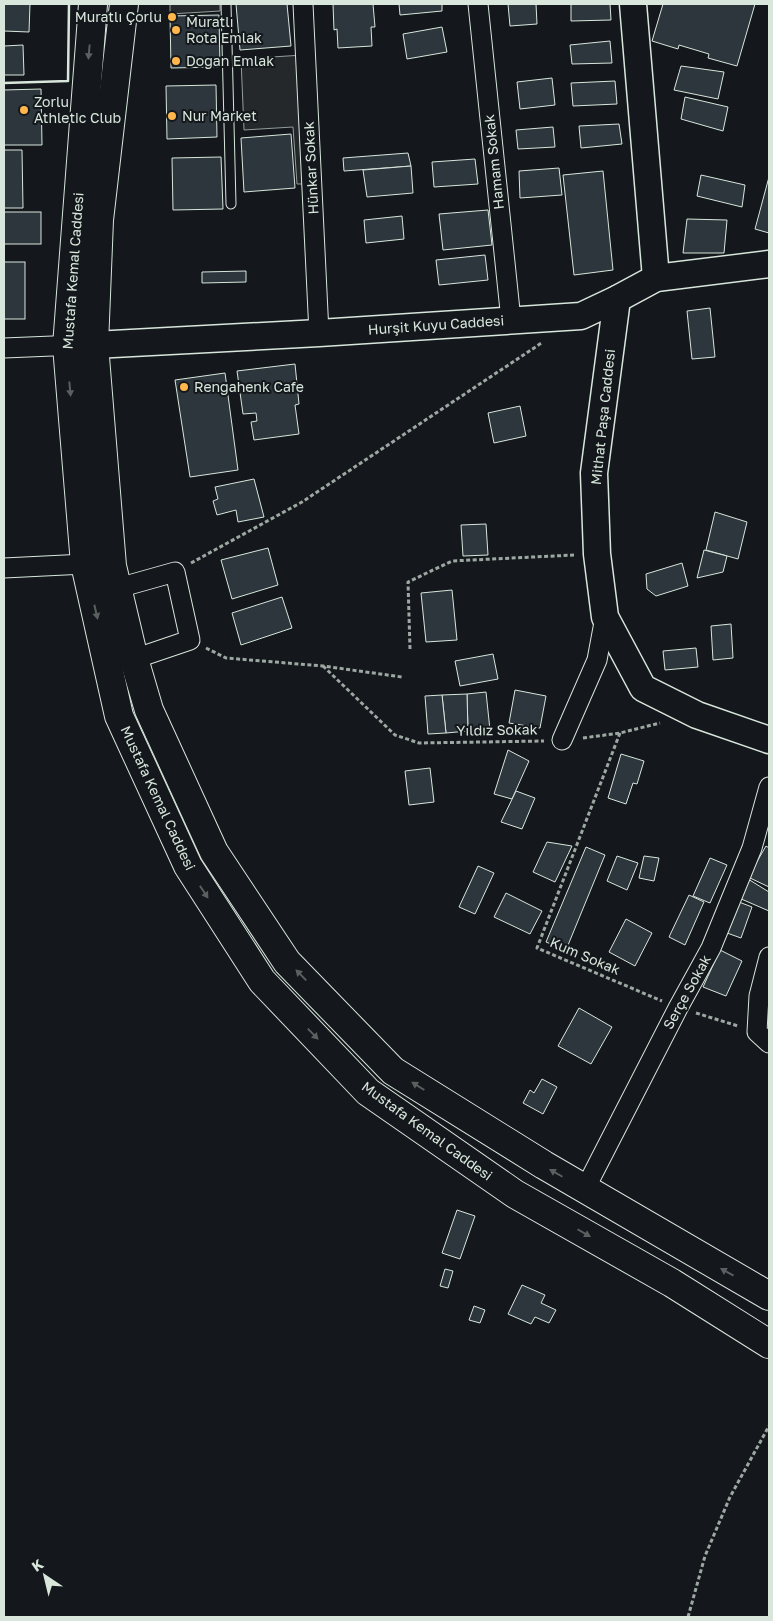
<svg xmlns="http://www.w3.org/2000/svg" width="773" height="1621" font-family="'Golos Text',sans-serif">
  <rect width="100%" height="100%" fill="#14181c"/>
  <g fill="#24282b" stroke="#939e99">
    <polygon points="170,4 220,4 220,11 170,14"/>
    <polygon points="303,55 311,184 297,184 293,127 244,130 241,59"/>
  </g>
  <g fill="#2c363c" stroke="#d8e6dc">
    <polygon points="4,4 30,4 29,32 4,31"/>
    <polygon points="236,4 287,4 291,46 240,50"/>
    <polygon points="333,4 373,4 375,27 371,27 372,46 338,48 337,29 334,30"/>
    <polygon points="399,4 442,4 442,11 400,15"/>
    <polygon points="508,4 536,4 537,24 510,26"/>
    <polygon points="571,4 610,4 611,20 571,21"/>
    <polygon points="663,4 755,4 737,66 708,58 709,54 679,45 678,49 652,41"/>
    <polygon points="219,15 220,67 171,68 170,16"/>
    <polygon points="442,27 447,52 407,59 403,34"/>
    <polygon points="610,41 612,63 572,64 570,45"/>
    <polygon points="23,45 24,75 4,75 4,46"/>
    <polygon points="681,66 724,72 718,99 674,90"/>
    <polygon points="552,78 555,105 520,109 517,82"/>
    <polygon points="615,81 617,104 573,106 571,83"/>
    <polygon points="216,85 217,137 167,139 166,86"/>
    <polygon points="41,89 42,145 4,145 4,90"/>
    <polygon points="685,97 728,107 723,131 681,119"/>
    <polygon points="619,124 622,144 581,148 579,126"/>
    <polygon points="553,127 555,147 518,149 516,130"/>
    <polygon points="291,134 295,188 244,192 241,138"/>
    <polygon points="4,150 22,150 23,208 4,208"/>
    <polygon points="408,153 411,166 344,171 343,158"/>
    <polygon points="221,157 223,209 173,210 172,158"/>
    <polygon points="475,159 478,184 434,187 432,162"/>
    <polygon points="411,166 413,193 367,197 363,170"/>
    <polygon points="559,168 562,195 520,198 519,171"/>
    <polygon points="603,171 613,270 574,275 563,175"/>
    <polygon points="701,175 745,185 742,207 697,196"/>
    <polygon points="769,177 769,233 755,229"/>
    <polygon points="488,210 492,245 443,250 439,214"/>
    <rect x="4" y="212" width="37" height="32"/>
    <polygon points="402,216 404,239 366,243 364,220"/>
    <polygon points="687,219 727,220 724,253 683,253"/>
    <polygon points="485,255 488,280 439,285 436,260"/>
    <rect x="4" y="262" width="21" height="57"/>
    <polygon points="246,271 246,282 202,283 202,272"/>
    <polygon points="710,308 715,357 692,359 687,311"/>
    <polygon points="295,364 299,404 295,405 299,434 254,440 251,422 257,421 256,413 243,414 237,371"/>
    <polygon points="225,373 238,470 190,477 175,380"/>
    <polygon points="520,406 526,436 494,443 488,413"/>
    <polygon points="254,479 264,517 238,522 236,510 217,515 213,501 218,499 215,487"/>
    <polygon points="715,512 747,522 738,559 706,550"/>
    <polygon points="486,524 488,555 463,556 461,525"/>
    <polygon points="268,548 278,585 232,599 221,560"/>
    <polygon points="704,550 727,556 723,572 697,578"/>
    <polygon points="682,563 688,586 656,596 647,589 646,574"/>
    <polygon points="452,590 457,640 426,642 421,593"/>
    <polygon points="282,597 292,628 241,645 232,613"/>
    <polygon points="731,624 733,658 713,660 711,626"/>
    <polygon points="696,648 698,667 665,670 663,651"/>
    <polygon points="493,654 498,679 460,686 455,661"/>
    <polygon points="515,690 546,696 540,728 509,723"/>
    <polygon points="486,692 490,730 468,731 467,694"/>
    <polygon points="467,694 468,731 446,733 442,695"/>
    <polygon points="442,695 446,733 428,734 425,696"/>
    <polygon points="508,750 529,761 512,799 494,794"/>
    <polygon points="621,754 644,761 637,784 633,783 626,804 608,798"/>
    <polygon points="430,768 434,802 409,805 405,771"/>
    <polygon points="516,791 535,798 522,829 501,822"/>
    <polygon points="547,842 572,846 555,882 533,872"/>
    <polygon points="766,846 769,848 769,887 748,877"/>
    <polygon points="586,847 605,855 566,950 546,942"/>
    <polygon points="617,856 638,863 627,890 607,881"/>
    <polygon points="644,856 659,858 654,881 639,878"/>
    <polygon points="710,858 727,865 710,903 693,896"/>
    <polygon points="478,866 494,873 475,914 459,907"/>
    <polygon points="748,879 769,892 769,911 739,898"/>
    <polygon points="506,893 542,911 530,934 494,917"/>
    <polygon points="689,895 704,902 685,945 669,937"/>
    <polygon points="739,902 752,907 741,938 727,933"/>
    <polygon points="626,919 652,933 635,966 609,952"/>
    <polygon points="720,950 742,961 726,996 703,987"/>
    <polygon points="579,1008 612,1027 591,1064 558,1046"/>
    <polygon points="542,1079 557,1087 543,1114 523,1103 530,1090 534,1093"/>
    <polygon points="457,1210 475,1216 460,1259 442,1253"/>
    <polygon points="445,1269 453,1271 448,1288 440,1286"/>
    <polygon points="522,1285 545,1295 541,1303 556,1310 549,1323 535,1317 531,1324 508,1314"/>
    <polygon points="474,1306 485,1310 480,1323 469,1320"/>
  </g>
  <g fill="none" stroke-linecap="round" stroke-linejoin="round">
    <g stroke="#d8e6dc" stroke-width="11">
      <polyline id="lane" points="226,4 231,204"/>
    </g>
    <g stroke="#d8e6dc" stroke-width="21">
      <g id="street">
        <polyline points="303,4 319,333"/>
        <polyline points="478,4 511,320"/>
        <polyline points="4,348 77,345"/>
        <polyline points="4,568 85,564"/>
        <polyline points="118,588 175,572 190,640 134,659"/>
        <polyline points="562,740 597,660 605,617"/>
        <polyline points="769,957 759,996 757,1032 769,1043"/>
        <polyline points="585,1189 678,1008 711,948 752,848 769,787"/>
      </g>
    </g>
    <g stroke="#d8e6dc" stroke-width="29">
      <g id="secondary">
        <polyline points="633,4 656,278"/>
        <polyline points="617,299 594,473 597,554 605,617 643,688 697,715 769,740"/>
        <polyline points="94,345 319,333 581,316 617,299 656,278 769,264"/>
      </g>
    </g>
    <g stroke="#d8e6dc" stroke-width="30">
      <g id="primary">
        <polyline points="93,4 67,346 85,564 119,716 188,866 262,981 368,1092 515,1194 672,1283 769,1344"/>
        <polyline points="124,4 99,220 94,345 112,566 134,659 149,710 214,852 287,962 393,1071 544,1165 769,1296"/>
      </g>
    </g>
    <g stroke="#9da8a2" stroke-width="3" stroke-dasharray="4 2.5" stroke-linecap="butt">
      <polyline points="191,563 302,502 543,342"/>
      <polyline points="206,648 226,658 323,666 402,677"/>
      <polyline points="410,649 408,582 452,561 574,555"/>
      <polyline points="323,666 395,735 419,743 544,741"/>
      <polyline points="620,733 537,948 662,1001"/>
      <polyline points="583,738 620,733 660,723"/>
      <polyline points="696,1013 738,1026"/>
      <polyline points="688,1617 705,1556 730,1497 769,1426"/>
    </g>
    <use href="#lane" stroke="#14181c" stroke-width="9"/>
    <use href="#street" stroke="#14181c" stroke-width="19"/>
    <use href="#secondary" stroke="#14181c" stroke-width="26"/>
    <use href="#primary" stroke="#14181c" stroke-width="28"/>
    <polyline stroke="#d8e6dc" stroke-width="2.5" points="4,83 68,81 69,4"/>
  </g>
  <defs><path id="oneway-solid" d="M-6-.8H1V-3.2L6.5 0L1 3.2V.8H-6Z" transform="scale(1.25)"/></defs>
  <g fill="#59605f">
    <use href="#oneway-solid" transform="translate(89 52) rotate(95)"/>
    <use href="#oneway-solid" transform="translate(70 389) rotate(85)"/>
    <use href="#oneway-solid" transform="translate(96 612) rotate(77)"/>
    <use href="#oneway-solid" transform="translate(204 892) rotate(57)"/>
    <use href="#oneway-solid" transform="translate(301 975) rotate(-134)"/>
    <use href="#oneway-solid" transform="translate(313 1034) rotate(46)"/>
    <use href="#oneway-solid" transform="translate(418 1086) rotate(-148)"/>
    <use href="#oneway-solid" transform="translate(556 1173) rotate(-150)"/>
    <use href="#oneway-solid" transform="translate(584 1233) rotate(30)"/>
    <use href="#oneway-solid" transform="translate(727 1272) rotate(-151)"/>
  </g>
  <g fill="#ffb74d" stroke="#14181c" stroke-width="2">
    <circle cx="172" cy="17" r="5"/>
    <circle cx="176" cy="30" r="5"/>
    <circle cx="176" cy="61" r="5"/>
    <circle cx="24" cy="110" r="5"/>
    <circle cx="172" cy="116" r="5"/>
    <circle cx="184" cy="387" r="5"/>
  </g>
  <g text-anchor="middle" stroke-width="4" stroke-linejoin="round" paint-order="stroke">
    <g font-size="14" fill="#d8e6dc" stroke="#14181c" text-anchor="start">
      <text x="162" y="22" text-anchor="end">Muratlı Çorlu</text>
      <text x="186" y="27">Muratlı<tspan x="186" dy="16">Rota Emlak</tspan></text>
      <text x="186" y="66">Doğan Emlak</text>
      <text x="34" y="107">Zorlu<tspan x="34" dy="16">Athletic Club</tspan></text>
      <text x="182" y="121">Nur Market</text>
      <text x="194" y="392">Rengahenk Cafe</text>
    </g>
    <g font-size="14" fill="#d8e6dc" stroke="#14181c">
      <text transform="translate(494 162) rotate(-96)" y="5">Hamam Sokak</text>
      <text transform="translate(311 168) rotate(-93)" y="5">Hünkar Sokak</text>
      <text transform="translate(73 271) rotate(-86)" y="5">Mustafa Kemal Caddesi</text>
      <text transform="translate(436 325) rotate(-4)" y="5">Hurşit Kuyu Caddesi</text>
      <text transform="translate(603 417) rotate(-84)" y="5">Mithat Paşa Caddesi</text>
      <text transform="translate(497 730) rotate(-1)" y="5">Yıldız Sokak</text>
      <text transform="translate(158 798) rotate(65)" y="5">Mustafa Kemal Caddesi</text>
      <text transform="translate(585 956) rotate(23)" y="5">Kum Sokak</text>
      <text transform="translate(687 992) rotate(-61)" y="5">Serçe Sokak</text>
      <text transform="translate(427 1131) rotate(36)" y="5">Mustafa Kemal Caddesi</text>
    </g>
  </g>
  <rect width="773" height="1621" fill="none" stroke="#d8e6dc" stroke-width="10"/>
  <g transform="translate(45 1576) rotate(325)" stroke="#14181c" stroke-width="4" paint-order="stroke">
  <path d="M0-4L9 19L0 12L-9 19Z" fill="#d8e6dc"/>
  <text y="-8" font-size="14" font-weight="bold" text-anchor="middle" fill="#d8e6dc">K</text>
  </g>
</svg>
